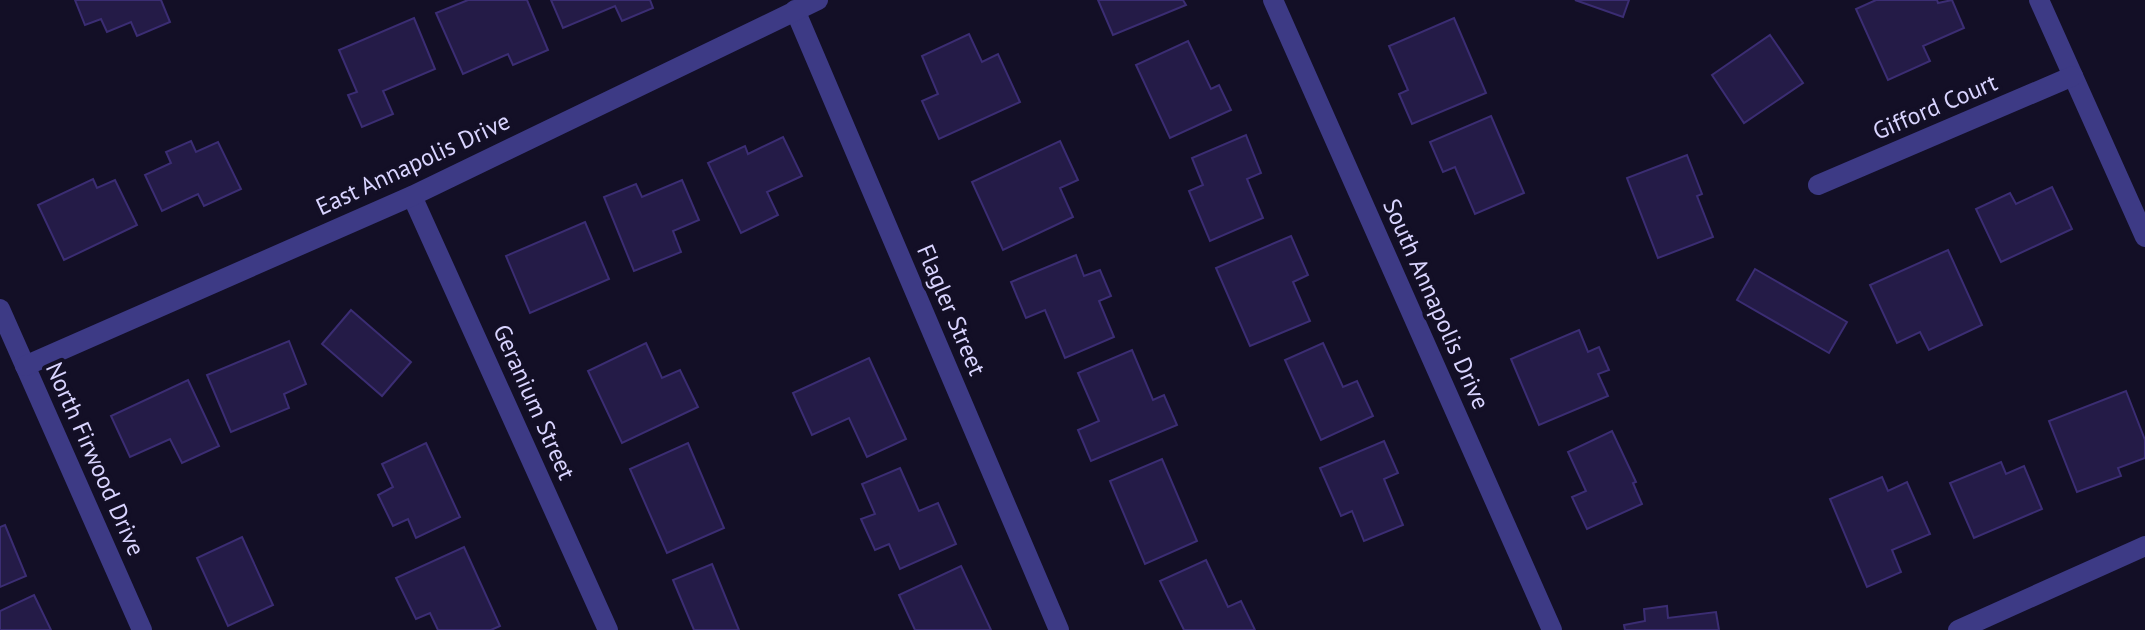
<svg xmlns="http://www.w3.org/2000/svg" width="2145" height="630" font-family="'PT Sans',sans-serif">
  <rect width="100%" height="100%" fill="#130f26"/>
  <g fill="#241b47" stroke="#3b2d73" stroke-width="2">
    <polygon points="75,0 161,0 170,22 137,36 131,22 107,32 101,19 85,25"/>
    <polygon points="468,0 527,0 548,50 513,65 508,54 463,74 436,13"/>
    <polygon points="551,0 650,0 653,8 622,21 615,6 563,28"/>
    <polygon points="1098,0 1183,0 1186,5 1113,35"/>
    <polygon points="1575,0 1629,0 1623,17"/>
    <polygon points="1876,0 1937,0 1938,3 1952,0 1964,28 1923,46 1930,61 1888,80 1856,9"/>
    <polygon points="414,18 435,69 383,91 393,114 362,127 348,95 357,92 339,50"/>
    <polygon points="1454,18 1486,93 1412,124 1399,94 1408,90 1389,46"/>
    <polygon points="969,34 982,62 998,54 1020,102 939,139 922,101 938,94 922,56"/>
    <polygon points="1770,35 1803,83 1744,123 1712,75"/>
    <polygon points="1188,41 1211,89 1219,85 1231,110 1170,138 1136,65"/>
    <polygon points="1491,116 1524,193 1475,214 1455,167 1443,172 1430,142"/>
    <polygon points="1246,135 1261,173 1247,179 1263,218 1210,241 1189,191 1203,185 1192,158"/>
    <polygon points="783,137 802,176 767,192 778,215 741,233 708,163 745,146 748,154"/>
    <polygon points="191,141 196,152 218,142 241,189 204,206 198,194 162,211 145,175 171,163 166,152"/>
    <polygon points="1060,141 1078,180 1060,188 1073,217 1003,250 972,182"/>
    <polygon points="1687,155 1702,194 1697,196 1713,237 1658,258 1627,178"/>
    <polygon points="93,179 97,188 115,180 137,225 64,260 38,205"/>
    <polygon points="682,180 699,220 673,231 681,252 634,271 604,197 636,184 642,197"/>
    <polygon points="2052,187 2072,229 2001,262 1976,209 2010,193 2016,204"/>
    <polygon points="585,222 609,279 530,313 506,256"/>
    <polygon points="1291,236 1308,275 1293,282 1310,321 1250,346 1216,268"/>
    <polygon points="1948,250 1982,325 1929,350 1920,332 1897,343 1870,285"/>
    <polygon points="1076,255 1084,276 1100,270 1111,296 1099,301 1114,337 1065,358 1045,310 1026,318 1011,282"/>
    <polygon points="1755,269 1847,322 1829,353 1737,300"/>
    <polygon points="351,310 411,362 382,396 322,344"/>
    <polygon points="1579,330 1588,352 1599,347 1609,370 1598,374 1608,396 1539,425 1511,359"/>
    <polygon points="289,341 306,384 284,394 289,408 231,432 207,375"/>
    <polygon points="646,343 662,378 680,370 698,407 622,443 588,371"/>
    <polygon points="1323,343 1343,387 1357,381 1373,416 1321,440 1285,360"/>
    <polygon points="1132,350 1153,400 1164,395 1177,425 1091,461 1078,430 1099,421 1078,373"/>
    <polygon points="869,358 906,439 867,457 849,418 812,435 793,393"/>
    <polygon points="188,380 219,446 182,463 170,439 130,457 111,416"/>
    <polygon points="2126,391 2145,440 2145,458 2118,468 2121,476 2077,492 2049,421"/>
    <polygon points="1612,431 1636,482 1633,483 1642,504 1587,529 1572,497 1586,491 1568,452"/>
    <polygon points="1384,441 1398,473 1384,479 1403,525 1364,541 1352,511 1341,516 1320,468"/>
    <polygon points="426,443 460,517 416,538 408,519 393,526 378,495 393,487 382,464"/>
    <polygon points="688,443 724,528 667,553 630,469"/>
    <polygon points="1162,459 1197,541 1145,564 1110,481"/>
    <polygon points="2001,462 2006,474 2024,466 2042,509 1974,538 1950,483"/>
    <polygon points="900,468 919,511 938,503 956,544 900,569 889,544 875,550 861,519 875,514 862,484"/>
    <polygon points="1882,477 1888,491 1907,482 1930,534 1892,550 1901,572 1867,587 1830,499"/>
    <polygon points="5,525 26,576 0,587 0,527"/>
    <polygon points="242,537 273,605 228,626 197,558"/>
    <polygon points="464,547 500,626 491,630 438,630 430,613 416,619 396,578"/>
    <polygon points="1206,560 1228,607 1241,601 1255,630 1184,630 1160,581"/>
    <polygon points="712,564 739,630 694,630 673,580"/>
    <polygon points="961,566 991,630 915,630 899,595"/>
    <polygon points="34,595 51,630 0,630 0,611"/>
    <polygon points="1667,606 1668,618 1716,612 1719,630 1625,630 1624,625 1645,621 1644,609"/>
  </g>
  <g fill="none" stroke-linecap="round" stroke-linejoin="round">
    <g stroke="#3d3a85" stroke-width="20">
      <polyline points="1273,0 1552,630"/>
      <polyline points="2039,0 2145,237"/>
      <polyline points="795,10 1059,630"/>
      <polyline points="1818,185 2073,76"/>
      <polyline points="412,196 608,630"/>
      <polyline points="0,309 142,630"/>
      <polyline points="25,366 412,196 818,0"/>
      <polyline points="1958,630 2145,546"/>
    </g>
  </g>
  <g text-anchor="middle" stroke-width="8" stroke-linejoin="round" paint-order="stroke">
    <g font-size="24" fill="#d9d4ff" stroke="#130f26">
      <text transform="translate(1935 107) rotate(-23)" y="8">Gifford Court</text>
      <text transform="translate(413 164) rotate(-25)" y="8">East Annapolis Drive</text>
      <text transform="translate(1436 304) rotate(66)" y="8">South Annapolis Drive</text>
      <text transform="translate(951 310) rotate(67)" y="8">Flagler Street</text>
      <text transform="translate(534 402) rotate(66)" y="8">Geranium Street</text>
      <text transform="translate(95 459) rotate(66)" y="8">North Firwood Drive</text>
    </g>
  </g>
</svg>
